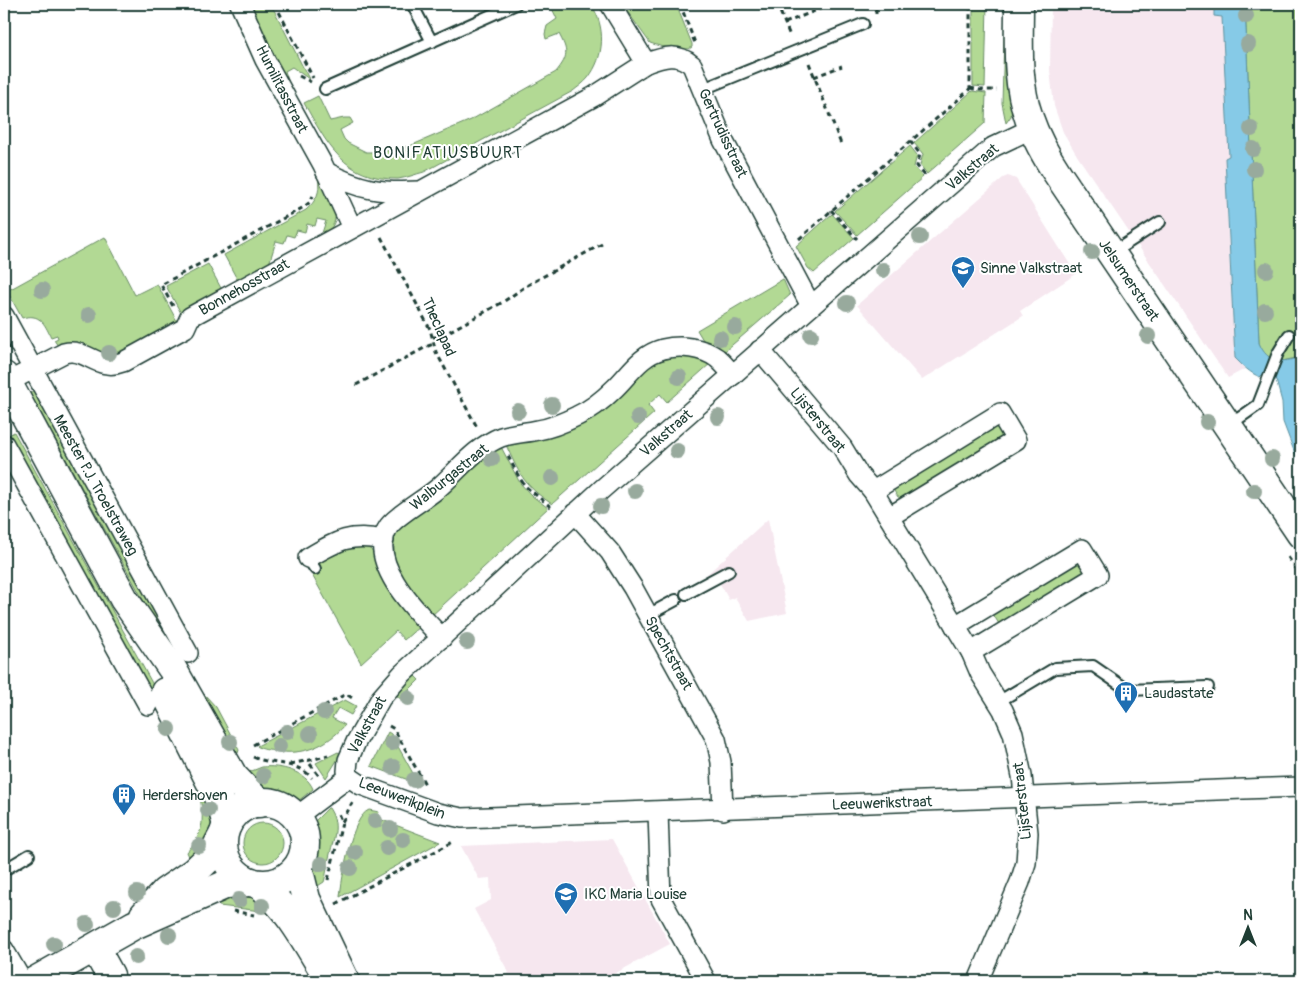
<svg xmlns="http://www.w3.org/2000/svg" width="1305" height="985" font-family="Pangolin,sans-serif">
  <rect width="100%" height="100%" fill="#fff"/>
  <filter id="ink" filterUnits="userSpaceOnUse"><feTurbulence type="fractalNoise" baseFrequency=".02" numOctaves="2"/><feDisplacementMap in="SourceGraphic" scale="10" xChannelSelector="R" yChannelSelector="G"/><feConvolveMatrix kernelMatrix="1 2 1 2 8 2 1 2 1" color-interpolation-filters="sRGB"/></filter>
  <g filter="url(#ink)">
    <g fill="#f6e7ef">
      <polygon points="1051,4 1214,4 1214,16 1222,17 1229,156 1227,206 1234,341 1235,358 1245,369 1228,378 1078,157 1063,132 1054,106 1050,70"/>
      <polygon points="1008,176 1016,179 1076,274 1020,311 1023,316 922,380 857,305 1003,178"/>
      <polygon points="768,519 787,613 749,621 735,597 729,600 719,582 663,613 658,605 704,577"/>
      <polygon points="612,839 670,944 601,981 495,981 494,980 509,973 474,909 491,900 490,878 479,879 461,846"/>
    </g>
    <g fill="#b2d994" stroke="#688b64">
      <polygon points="249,4 271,4 309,79 292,67 285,71 293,96"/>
      <path d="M550,4H591C606,27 605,56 588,78C584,83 578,87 573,91L424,172C416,174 406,178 398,179C344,180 327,144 304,103L318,96L330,121L344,118H350L353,123L340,130L344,139L348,143L366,152H380L410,146L471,120L556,72C569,56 568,51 559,34L546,39L545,34L547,26L557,19Z"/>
      <polygon points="622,4 676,4 692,44 692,47 689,49 663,47 650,43"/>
      <polygon points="973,4 987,4 985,87 973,86"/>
      <polygon points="1005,4 1009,4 1012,107 1011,116 1006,123 1002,103"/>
      <polygon points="1245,4 1301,4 1301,357 1282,361 1278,371 1262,351 1259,343"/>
      <polygon points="972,91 986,93 985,123 927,174 920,165 923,154 914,143"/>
      <polygon points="910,146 917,155 914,167 923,177 857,235 835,211"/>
      <path d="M318,178C329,199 349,220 321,236L326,221L317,219L315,226L307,224L305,232L297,230L294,237L287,235L284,243L276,241L269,264L238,281L224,255L306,210C316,201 321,192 318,178Z"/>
      <polygon points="832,214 854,238 814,273 808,268 796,246"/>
      <path d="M105,237L135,295L157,284L178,323L122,352H117L113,356L97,353L85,345L76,343H64L58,346L54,340L58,338L57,335L51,337C44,323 40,313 22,318L7,291Z"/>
      <polygon points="208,264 222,290 182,315 166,286"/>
      <polygon points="783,279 790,295 725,351 703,340 697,330"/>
      <path d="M683,353L711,363L667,402L660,394L648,405L654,413L552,504C523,485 519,473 505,443L508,442L509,445L528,441L624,388L659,358L660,361L675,357V354Z"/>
      <polygon points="34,390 35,391 174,646 174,649 169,647 30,393"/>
      <polygon points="990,424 1001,426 1005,433 1003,444 909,500 898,497 894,491 897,481"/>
      <polygon points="14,432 158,694 150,694 9,435"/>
      <polygon points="500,445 520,483 531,495 548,508 430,617 414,598 391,555 394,555 394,541 391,540 395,530 455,482 457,484 472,469 470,466"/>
      <polygon points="364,546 370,549 375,555 420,626 404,640 396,631 361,663 312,575 321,569 319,565 319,560 334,550"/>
      <polygon points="1071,560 1083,562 1086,568 1083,580 1002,629 990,609"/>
      <polygon points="414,675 419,680 409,690 414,696 406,704 395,694"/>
      <polygon points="201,693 204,694 216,707 239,750 238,753 232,756"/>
      <path d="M345,700L356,706L351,715L338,708L332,718L345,725C327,746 302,756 276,751C269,750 262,750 257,746Z"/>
      <polygon points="388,732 391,734 419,784 371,766"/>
      <polygon points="338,752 341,754 326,778 316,763"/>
      <path d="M262,767C280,765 306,771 313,789L297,802L281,793L261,787L244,774Z"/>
      <path d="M206,794C220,828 212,834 191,861L187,852C204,832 204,822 200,797Z"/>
      <path d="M328,808H329C340,825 334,836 330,854C327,863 327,873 324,882L313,889L310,872L316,842L313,823Z"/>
      <path d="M369,810L379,812L377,818L440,842L340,897C342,878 351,817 369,810Z"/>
      <circle cx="263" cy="843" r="20"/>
      <polygon points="244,893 258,897 271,914 253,910 219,906 215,899"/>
    </g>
    <path fill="#86cae7" stroke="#5d929f" d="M1214,4H1245L1259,343C1268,364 1282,363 1301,357V465L1294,451L1283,422L1282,402L1276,380L1264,375H1262L1260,377C1250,373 1243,366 1235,358L1225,158L1229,156L1222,17L1214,16Z"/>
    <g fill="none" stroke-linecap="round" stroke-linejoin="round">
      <g stroke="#1f3d34" stroke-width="14">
        <g id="lane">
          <polyline points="412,4 432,42"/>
          <polyline points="325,89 516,4"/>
          <polyline points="703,89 863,24"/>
          <polyline points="1112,253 1160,222"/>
          <polyline points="1228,426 1258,405 1278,353 1289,335"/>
          <polyline points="308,558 315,569"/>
          <polyline points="686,594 729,571"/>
          <polyline points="648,615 676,600"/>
          <polyline points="998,702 1055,668 1093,666 1128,690 1208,687"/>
          <polyline points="4,870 29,855"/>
        </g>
      </g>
      <g stroke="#1f3d34" stroke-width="22">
        <g id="street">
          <polyline points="240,4 265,60 323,165 352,228"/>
          <path d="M610,4L646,63C663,57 677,52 692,65L723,140L811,306"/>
          <path d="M326,172C360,190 381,193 419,191"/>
          <polyline points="4,316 188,653"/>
          <polyline points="760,350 842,447 859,475 873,491 971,652 980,673 1003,710 1013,733 1022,776 1028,833 1026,863 1020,882 978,981"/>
          <path d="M6,383L64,353C87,347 97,372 123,362L185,328L190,317L593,97L646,63"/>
          <polyline points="4,444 148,705"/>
          <polyline points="873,491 1000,413 1016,440 889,517"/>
          <polyline points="575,513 610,552 633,588 716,739 721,762 723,810"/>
          <path d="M308,558C337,541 349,533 384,540"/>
          <polyline points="955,626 1082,549 1098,575 971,652"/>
          <path d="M442,638C420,615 364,562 389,526C397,515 424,500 437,489C458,471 474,448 501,437C513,433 525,433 538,430C551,428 565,422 577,416C590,410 603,400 614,389C629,375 640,355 663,349C680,345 702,347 717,358C723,363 728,369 733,375"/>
          <polyline points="349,777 361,785 438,813 462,818 1301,787"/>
          <polyline points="349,777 347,771 348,760 356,742 381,698 402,674 601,490 993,147 1033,128"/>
          <polyline points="658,812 661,899 706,981"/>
          <polyline points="296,817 349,777"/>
          <polyline points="4,950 22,981"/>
        </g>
      </g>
      <g stroke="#1f3d34" stroke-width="31">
        <g id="secondary">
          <path d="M1019,4C1019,42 1016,82 1029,118C1036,139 1047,158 1059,176L1301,534"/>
          <polyline points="4,376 124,599 173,670 233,776 259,803"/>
          <polyline points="165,692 218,797 222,807 227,825"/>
          <circle cx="264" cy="843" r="41"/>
          <polyline points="298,867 306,899 345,981"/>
          <path d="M259,884C287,907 303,936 321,966"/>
          <polyline points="144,915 165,892 194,872 213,854 223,835"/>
          <polyline points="95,948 110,975 109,981"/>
          <polyline points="35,981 134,925 227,884 248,882"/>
        </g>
      </g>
      <g stroke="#1f3d34" stroke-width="3" stroke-dasharray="5 4" stroke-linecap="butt">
        <polyline points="275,4 313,78"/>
        <polyline points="680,4 695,43"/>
        <polyline points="777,4 790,36"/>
        <polyline points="876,14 876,4"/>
        <polyline points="785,23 832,4"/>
        <polyline points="809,63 841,144"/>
        <polyline points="299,76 311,82"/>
        <polyline points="814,77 842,66"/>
        <polyline points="970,88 980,90 997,90"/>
        <polyline points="910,141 920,154 917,166 927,178"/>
        <polyline points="831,210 857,239"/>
        <polyline points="381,237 430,329 436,352 477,427"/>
        <polyline points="799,239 968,91 970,88 970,4"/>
        <polyline points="173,306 161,285 304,207 310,202 313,196"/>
        <polyline points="433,337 439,337 503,302 526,286 602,244"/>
        <polyline points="356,385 428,346 434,344"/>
        <polyline points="508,456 519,477 525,486 552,508"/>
        <polyline points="1288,557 1301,576"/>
        <polyline points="389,726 394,729 426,786"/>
        <polyline points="253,745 346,694 354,699"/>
        <path d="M253,757C273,766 296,760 312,778"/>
        <polyline points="290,764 315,759 328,755"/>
        <polyline points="310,764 319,776"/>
        <polyline points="342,822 352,803"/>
        <polyline points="328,880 342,823 337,811"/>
        <polyline points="336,904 453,842"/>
        <polyline points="233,911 254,915"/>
      </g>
      <use href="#lane" stroke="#fff" stroke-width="10"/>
      <use href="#street" stroke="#fff" stroke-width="19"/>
      <use href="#secondary" stroke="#fff" stroke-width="28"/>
    </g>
    <g fill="#98aa9d">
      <circle cx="1246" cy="16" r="8"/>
      <circle cx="1248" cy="44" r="8"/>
      <circle cx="1251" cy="129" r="8"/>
      <circle cx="1253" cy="149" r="8"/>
      <circle cx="1254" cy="169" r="8"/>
      <circle cx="920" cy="237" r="8"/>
      <circle cx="1092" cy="252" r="8"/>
      <circle cx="883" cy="270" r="8"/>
      <circle cx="1266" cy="270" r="8"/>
      <circle cx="42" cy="290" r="8"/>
      <circle cx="847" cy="303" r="8"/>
      <circle cx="1265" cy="311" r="8"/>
      <circle cx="89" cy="315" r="8"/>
      <circle cx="735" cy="327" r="8"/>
      <circle cx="811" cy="335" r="8"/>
      <circle cx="1148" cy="336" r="8"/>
      <circle cx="720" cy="338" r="8"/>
      <circle cx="109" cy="353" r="8"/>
      <circle cx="679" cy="377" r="8"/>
      <circle cx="552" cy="405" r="8"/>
      <circle cx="518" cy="411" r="8"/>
      <circle cx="638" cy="417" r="8"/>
      <circle cx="718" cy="417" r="8"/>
      <circle cx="1207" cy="422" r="8"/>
      <circle cx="677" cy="451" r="8"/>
      <circle cx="492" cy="459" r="8"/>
      <circle cx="1272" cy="459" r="8"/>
      <circle cx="552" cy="478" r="8"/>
      <circle cx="635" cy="491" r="8"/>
      <circle cx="1254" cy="491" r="8"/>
      <circle cx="601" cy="506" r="8"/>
      <circle cx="467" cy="642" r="8"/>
      <circle cx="408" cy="698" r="8"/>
      <circle cx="324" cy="712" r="8"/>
      <circle cx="168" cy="729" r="8"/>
      <circle cx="287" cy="732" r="8"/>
      <circle cx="310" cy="734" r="8"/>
      <circle cx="230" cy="742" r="8"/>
      <circle cx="392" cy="743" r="8"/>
      <circle cx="279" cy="746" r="8"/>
      <circle cx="393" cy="767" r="8"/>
      <circle cx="263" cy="776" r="8"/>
      <circle cx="414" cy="780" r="8"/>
      <circle cx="208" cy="810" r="8"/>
      <circle cx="375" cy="821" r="8"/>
      <circle cx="390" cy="829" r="8"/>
      <circle cx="403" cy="840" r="8"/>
      <circle cx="199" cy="846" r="8"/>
      <circle cx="387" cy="848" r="8"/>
      <circle cx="355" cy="852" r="8"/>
      <circle cx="321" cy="864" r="8"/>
      <circle cx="350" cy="868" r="8"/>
      <circle cx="137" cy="893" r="8"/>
      <circle cx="239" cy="900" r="8"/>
      <circle cx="262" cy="906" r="8"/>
      <circle cx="114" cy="907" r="8"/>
      <circle cx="87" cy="924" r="8"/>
      <circle cx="169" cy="935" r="8"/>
      <circle cx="54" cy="944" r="8"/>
      <circle cx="136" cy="957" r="8"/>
    </g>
  </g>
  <defs>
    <g id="school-pin" transform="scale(1.25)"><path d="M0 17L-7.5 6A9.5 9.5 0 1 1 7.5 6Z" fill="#1f6fb2" stroke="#fff"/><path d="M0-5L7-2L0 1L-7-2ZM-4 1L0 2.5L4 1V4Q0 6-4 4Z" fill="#fff"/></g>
    <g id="building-pin" transform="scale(1.25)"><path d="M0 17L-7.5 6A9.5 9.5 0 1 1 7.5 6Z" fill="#1f6fb2" stroke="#fff"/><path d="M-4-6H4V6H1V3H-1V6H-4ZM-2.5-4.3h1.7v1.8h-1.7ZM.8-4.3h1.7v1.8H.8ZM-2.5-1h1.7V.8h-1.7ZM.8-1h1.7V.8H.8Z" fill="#fff"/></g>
  </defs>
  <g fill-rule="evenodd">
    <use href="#school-pin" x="963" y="268"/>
    <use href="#building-pin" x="1126" y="693"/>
    <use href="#building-pin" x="124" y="795"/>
    <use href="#school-pin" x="566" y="894"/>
  </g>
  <g text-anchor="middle" stroke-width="4" stroke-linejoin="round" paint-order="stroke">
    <g font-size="15" fill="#1f3d34" stroke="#fff">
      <text transform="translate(282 89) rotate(63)" y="5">Humilitasstraat</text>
      <text transform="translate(723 133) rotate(65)" y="5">Gertrudisstraat</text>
      <text transform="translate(972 167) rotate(-40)" y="5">Valkstraat</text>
      <text transform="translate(1129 280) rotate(56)" y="5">Jelsumerstraat</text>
      <text transform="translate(244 287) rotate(-29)" y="5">Bonnehosstraat</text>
      <text transform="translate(439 327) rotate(66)" y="5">Theclapad</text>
      <text transform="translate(818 420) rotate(51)" y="5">Lijsterstraat</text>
      <text transform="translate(666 433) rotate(-41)" y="5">Valkstraat</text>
      <text transform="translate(449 477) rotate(-39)" y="5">Walburgastraat</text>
      <text transform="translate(96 485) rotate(61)" y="5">Meester P.J. Troelstraweg</text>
      <text transform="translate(669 653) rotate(61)" y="5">Spechtstraat</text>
      <text transform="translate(367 725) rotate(-61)" y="5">Valkstraat</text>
      <text transform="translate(402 798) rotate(21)" y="5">Leeuwerikplein</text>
      <text transform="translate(1022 801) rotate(-96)" y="5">Lijsterstraat</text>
      <text transform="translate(882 803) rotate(-2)" y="5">Leeuwerikstraat</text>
    </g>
    <g font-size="15" fill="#1f3d34" stroke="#fff" text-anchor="start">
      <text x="980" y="273">Sinne Valkstraat</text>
      <text x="1144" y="698">Laudastate</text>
      <text x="142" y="800">Herdershoven</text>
      <text x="584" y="899">IKC Maria Louise</text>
    </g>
    <g font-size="16" letter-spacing="1" fill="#1f3d34" stroke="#fff">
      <text x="448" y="158">BONIFATIUSBUURT</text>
    </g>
  </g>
  <rect width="1305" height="985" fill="none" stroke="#fff" stroke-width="20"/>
  <rect x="10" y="10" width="1285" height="965" fill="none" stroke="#1f3d34" stroke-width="2" filter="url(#ink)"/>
  <g transform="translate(1248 928)" stroke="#ffffff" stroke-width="4" paint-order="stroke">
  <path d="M0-4L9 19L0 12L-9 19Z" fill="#1f3d34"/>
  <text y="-8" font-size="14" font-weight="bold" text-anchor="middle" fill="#1f3d34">N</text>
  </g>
</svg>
